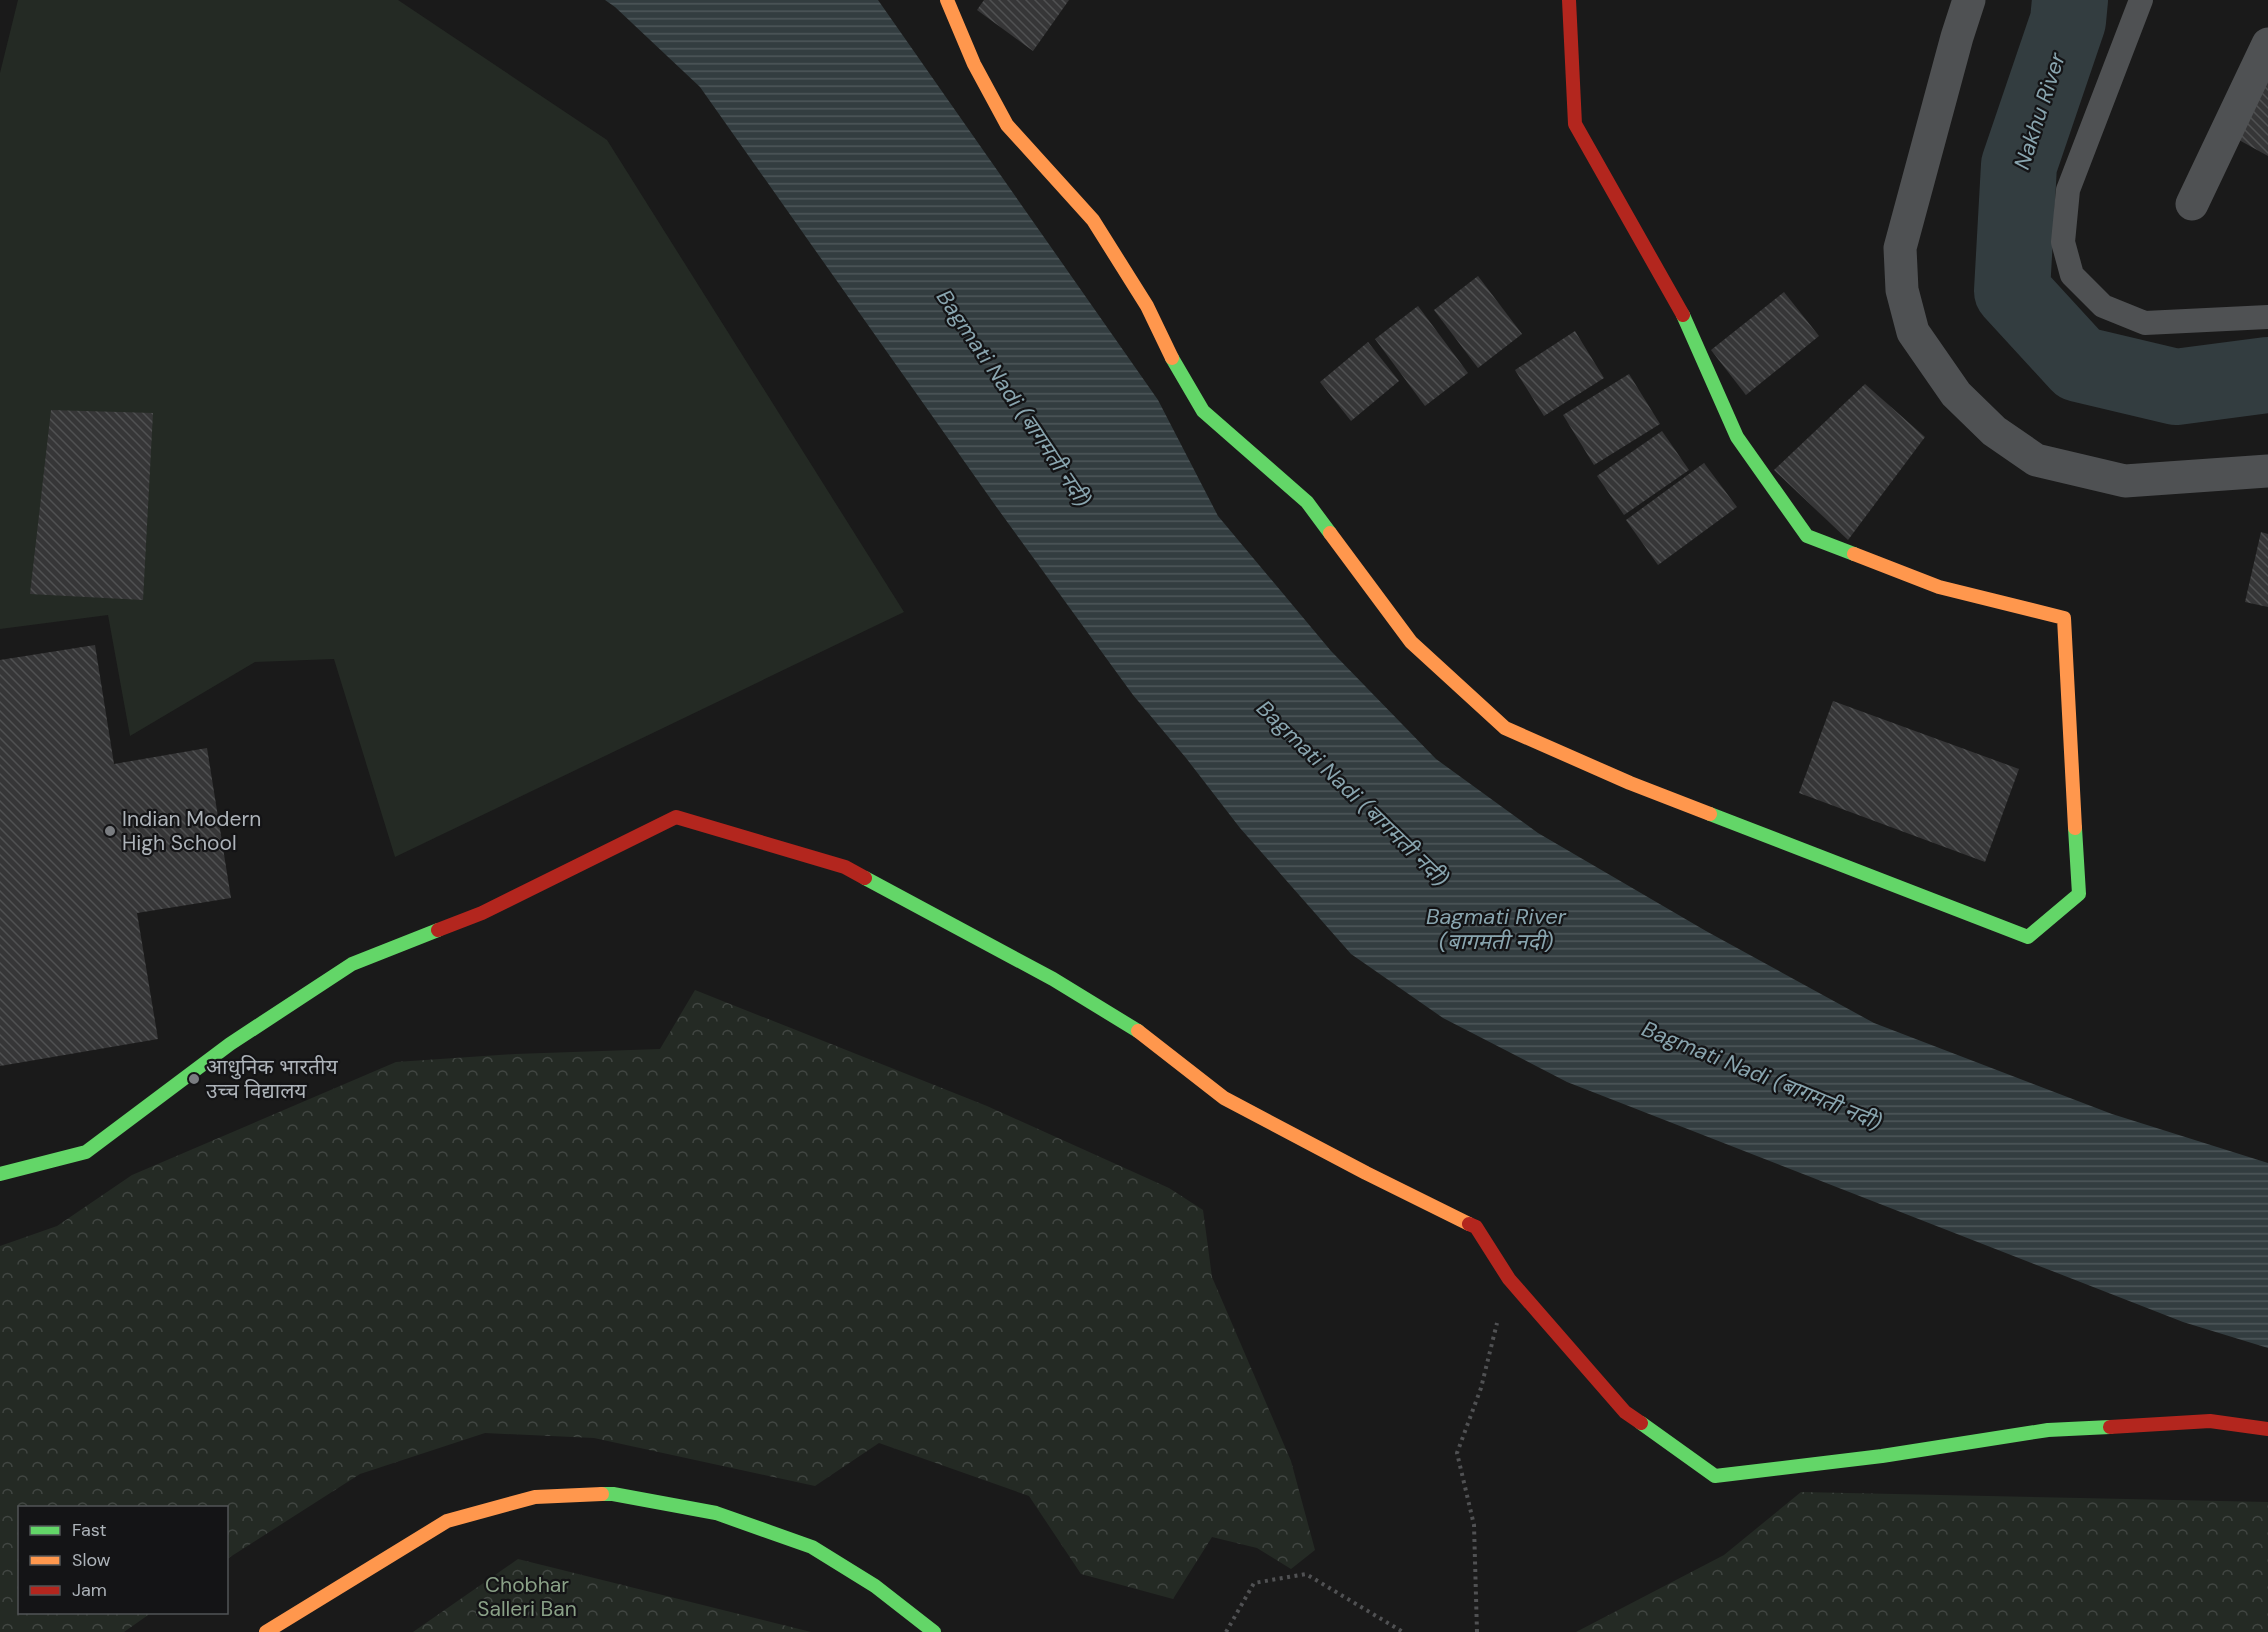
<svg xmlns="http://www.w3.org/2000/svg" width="2268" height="1632" font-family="'DM Sans','Noto Sans Devanagari',sans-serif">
  <defs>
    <pattern id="forest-crowns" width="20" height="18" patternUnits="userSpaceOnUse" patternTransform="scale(1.5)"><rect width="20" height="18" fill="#242a24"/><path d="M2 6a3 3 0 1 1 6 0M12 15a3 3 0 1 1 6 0" fill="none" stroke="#414642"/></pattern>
    <pattern id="water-rules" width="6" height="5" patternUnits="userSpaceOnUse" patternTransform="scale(1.5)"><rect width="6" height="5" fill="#333d40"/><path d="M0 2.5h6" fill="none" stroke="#4e575a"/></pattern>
    <pattern id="building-back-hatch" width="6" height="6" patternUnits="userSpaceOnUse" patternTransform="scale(1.5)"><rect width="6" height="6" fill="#363637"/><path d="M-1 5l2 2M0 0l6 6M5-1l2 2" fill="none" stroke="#505152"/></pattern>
  </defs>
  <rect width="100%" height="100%" fill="#1a1a1a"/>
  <polygon fill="#242a24" points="18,0 398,0 607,140 904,612 395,857 334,659 255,662 130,736 108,615 0,629 0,73"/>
  <g fill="url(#forest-crowns)">
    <polygon points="695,990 987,1106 1169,1188 1203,1210 1212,1277 1291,1461 1315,1550 1291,1569 1257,1548 1212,1537 1173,1599 1081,1574 1029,1496 879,1443 815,1486 594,1438 485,1433 360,1474 227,1559 226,1508 20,1508 20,1612 151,1613 124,1632 0,1632 0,1246 57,1226 132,1175 396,1062 515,1054 660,1049"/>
    <polygon points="1801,1492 2268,1502 2268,1632 1576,1632 1724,1555"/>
    <polygon points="518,1559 811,1632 413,1632"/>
  </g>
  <polygon fill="url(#water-rules)" points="605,0 878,0 1158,400 1218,516 1331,651 1436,759 1538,833 1706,931 1874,1023 2112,1114 2268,1163 2268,1348 2183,1322 1567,1082 1443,1018 1351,954 1240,828 1186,758 1133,695 995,505 700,87 615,7"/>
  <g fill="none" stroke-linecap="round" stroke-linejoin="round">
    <polyline stroke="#333d40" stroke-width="76" points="2070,0 2068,21 2019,165 2012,291 2079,364 2176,387 2268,375"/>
  </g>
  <g fill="url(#building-back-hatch)">
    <polygon points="984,0 1069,0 1033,51 977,10"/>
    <polygon points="2268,81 2268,156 2239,140"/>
    <polygon points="1478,276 1522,334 1478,368 1434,310"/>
    <polygon points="1784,292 1819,336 1746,395 1711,350"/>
    <polygon points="1418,306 1468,373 1425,406 1375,339"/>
    <polygon points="1575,331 1604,378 1544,416 1515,370"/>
    <polygon points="1368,342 1399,381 1351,421 1320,382"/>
    <polygon points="1629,374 1660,424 1594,465 1563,415"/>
    <polygon points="1865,384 1925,437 1848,540 1774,470"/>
    <polygon points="51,410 153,413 143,600 30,594"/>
    <polygon points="1662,431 1689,470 1624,515 1597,476"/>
    <polygon points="1704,463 1737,507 1658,565 1626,520"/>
    <polygon points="2261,532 2268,534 2268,607 2245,602"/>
    <polygon points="95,645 114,764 207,748 231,898 137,913 158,1039 0,1066 0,660"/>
    <polygon points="1833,701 2019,769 1985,862 1799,793"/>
  </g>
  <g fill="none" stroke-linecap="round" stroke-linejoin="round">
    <g stroke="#505153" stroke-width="4" stroke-dasharray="3 4.5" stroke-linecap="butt">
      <polyline points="1226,1632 1254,1583 1306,1574 1403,1632"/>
      <polyline points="1477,1632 1474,1525 1457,1453 1481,1388 1497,1323"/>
    </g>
    <polyline stroke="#4f5153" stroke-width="24" points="2141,0 2068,190 2063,242 2072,275 2103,306 2145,323 2268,317"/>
    <g stroke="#4f5153" stroke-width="33">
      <polyline points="1969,0 1957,37 1900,248 1902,290 1913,332 1956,394 1994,431 2036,460 2125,481 2268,471"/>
      <polyline points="2192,204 2268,44"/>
    </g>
    <g stroke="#63d668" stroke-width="14">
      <polyline points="1683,315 1737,437 1807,536 1854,554"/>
      <polyline points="1172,358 1203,411 1307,502 1330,533"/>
      <polyline points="1710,814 2028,937 2079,894 2075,828"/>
      <polyline points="865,878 1053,979 1138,1031"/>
      <polyline points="0,1174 86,1152 230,1044 352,964 438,930"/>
      <polyline points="1641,1423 1715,1476 1882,1456 2048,1430 2110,1427"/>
      <polyline points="602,1494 613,1494 716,1513 812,1547 875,1586 934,1632"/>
    </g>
    <g stroke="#ff974d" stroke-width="14">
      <polyline points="947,0 974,64 1007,125 1093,220 1147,306 1172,358"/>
      <polyline points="1330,533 1411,642 1505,728 1630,783 1710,814"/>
      <polyline points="1854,554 1939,587 2064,618 2075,828"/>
      <polyline points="1138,1031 1224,1098 1366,1173 1469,1224"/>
      <polyline points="266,1632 447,1521 535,1497 602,1494"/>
    </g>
    <g stroke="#b3261e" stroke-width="14">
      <polyline points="1569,0 1575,124 1683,315"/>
      <polyline points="438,930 482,913 676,817 845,867 865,878"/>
      <polyline points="1469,1224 1476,1227 1509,1279 1625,1412 1641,1423"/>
      <polyline points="2110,1427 2210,1421 2268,1429"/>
    </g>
  </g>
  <g fill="#7a7d81" stroke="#141416" stroke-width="2">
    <circle cx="110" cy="831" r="6"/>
    <circle cx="194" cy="1079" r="6"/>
  </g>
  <g text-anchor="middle" stroke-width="4.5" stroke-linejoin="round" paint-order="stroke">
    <g font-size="21" fill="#adb3b9" stroke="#141416" text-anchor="start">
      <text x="122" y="826">Indian Modern<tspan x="122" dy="24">High School</tspan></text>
      <text x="206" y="1074">आधुनिक भारतीय<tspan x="206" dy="24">उच्च विद्यालय</tspan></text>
    </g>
    <g font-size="21" fill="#8aa187" stroke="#141416">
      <text x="527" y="1592">Chobhar<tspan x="527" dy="24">Salleri Ban</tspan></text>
    </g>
    <g font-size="22" font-style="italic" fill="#89a5af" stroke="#141416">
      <text transform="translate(2039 111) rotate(-72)" y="8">Nakhu River</text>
      <text transform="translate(1014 398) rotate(56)" y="8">Bagmati Nadi (बागमती नदी)</text>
      <text transform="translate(1353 793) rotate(44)" y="8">Bagmati Nadi (बागमती नदी)</text>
      <text x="1496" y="924">Bagmati River<tspan x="1496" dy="25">(बागमती नदी)</tspan></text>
      <text transform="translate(1762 1075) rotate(22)" y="8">Bagmati Nadi (बागमती नदी)</text>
    </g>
  </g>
  <rect x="18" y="1506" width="210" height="108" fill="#141416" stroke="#515457" stroke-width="1.5"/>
  <rect x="30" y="1526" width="30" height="9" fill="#63d668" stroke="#515457" stroke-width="1.5"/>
  <text x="72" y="1536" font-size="18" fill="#adb3b9">Fast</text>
  <rect x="30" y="1556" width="30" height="9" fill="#ff974d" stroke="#515457" stroke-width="1.5"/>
  <text x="72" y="1566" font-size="18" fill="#adb3b9">Slow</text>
  <rect x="30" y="1586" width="30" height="9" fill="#b3261e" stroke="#515457" stroke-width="1.5"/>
  <text x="72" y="1596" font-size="18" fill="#adb3b9">Jam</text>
</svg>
